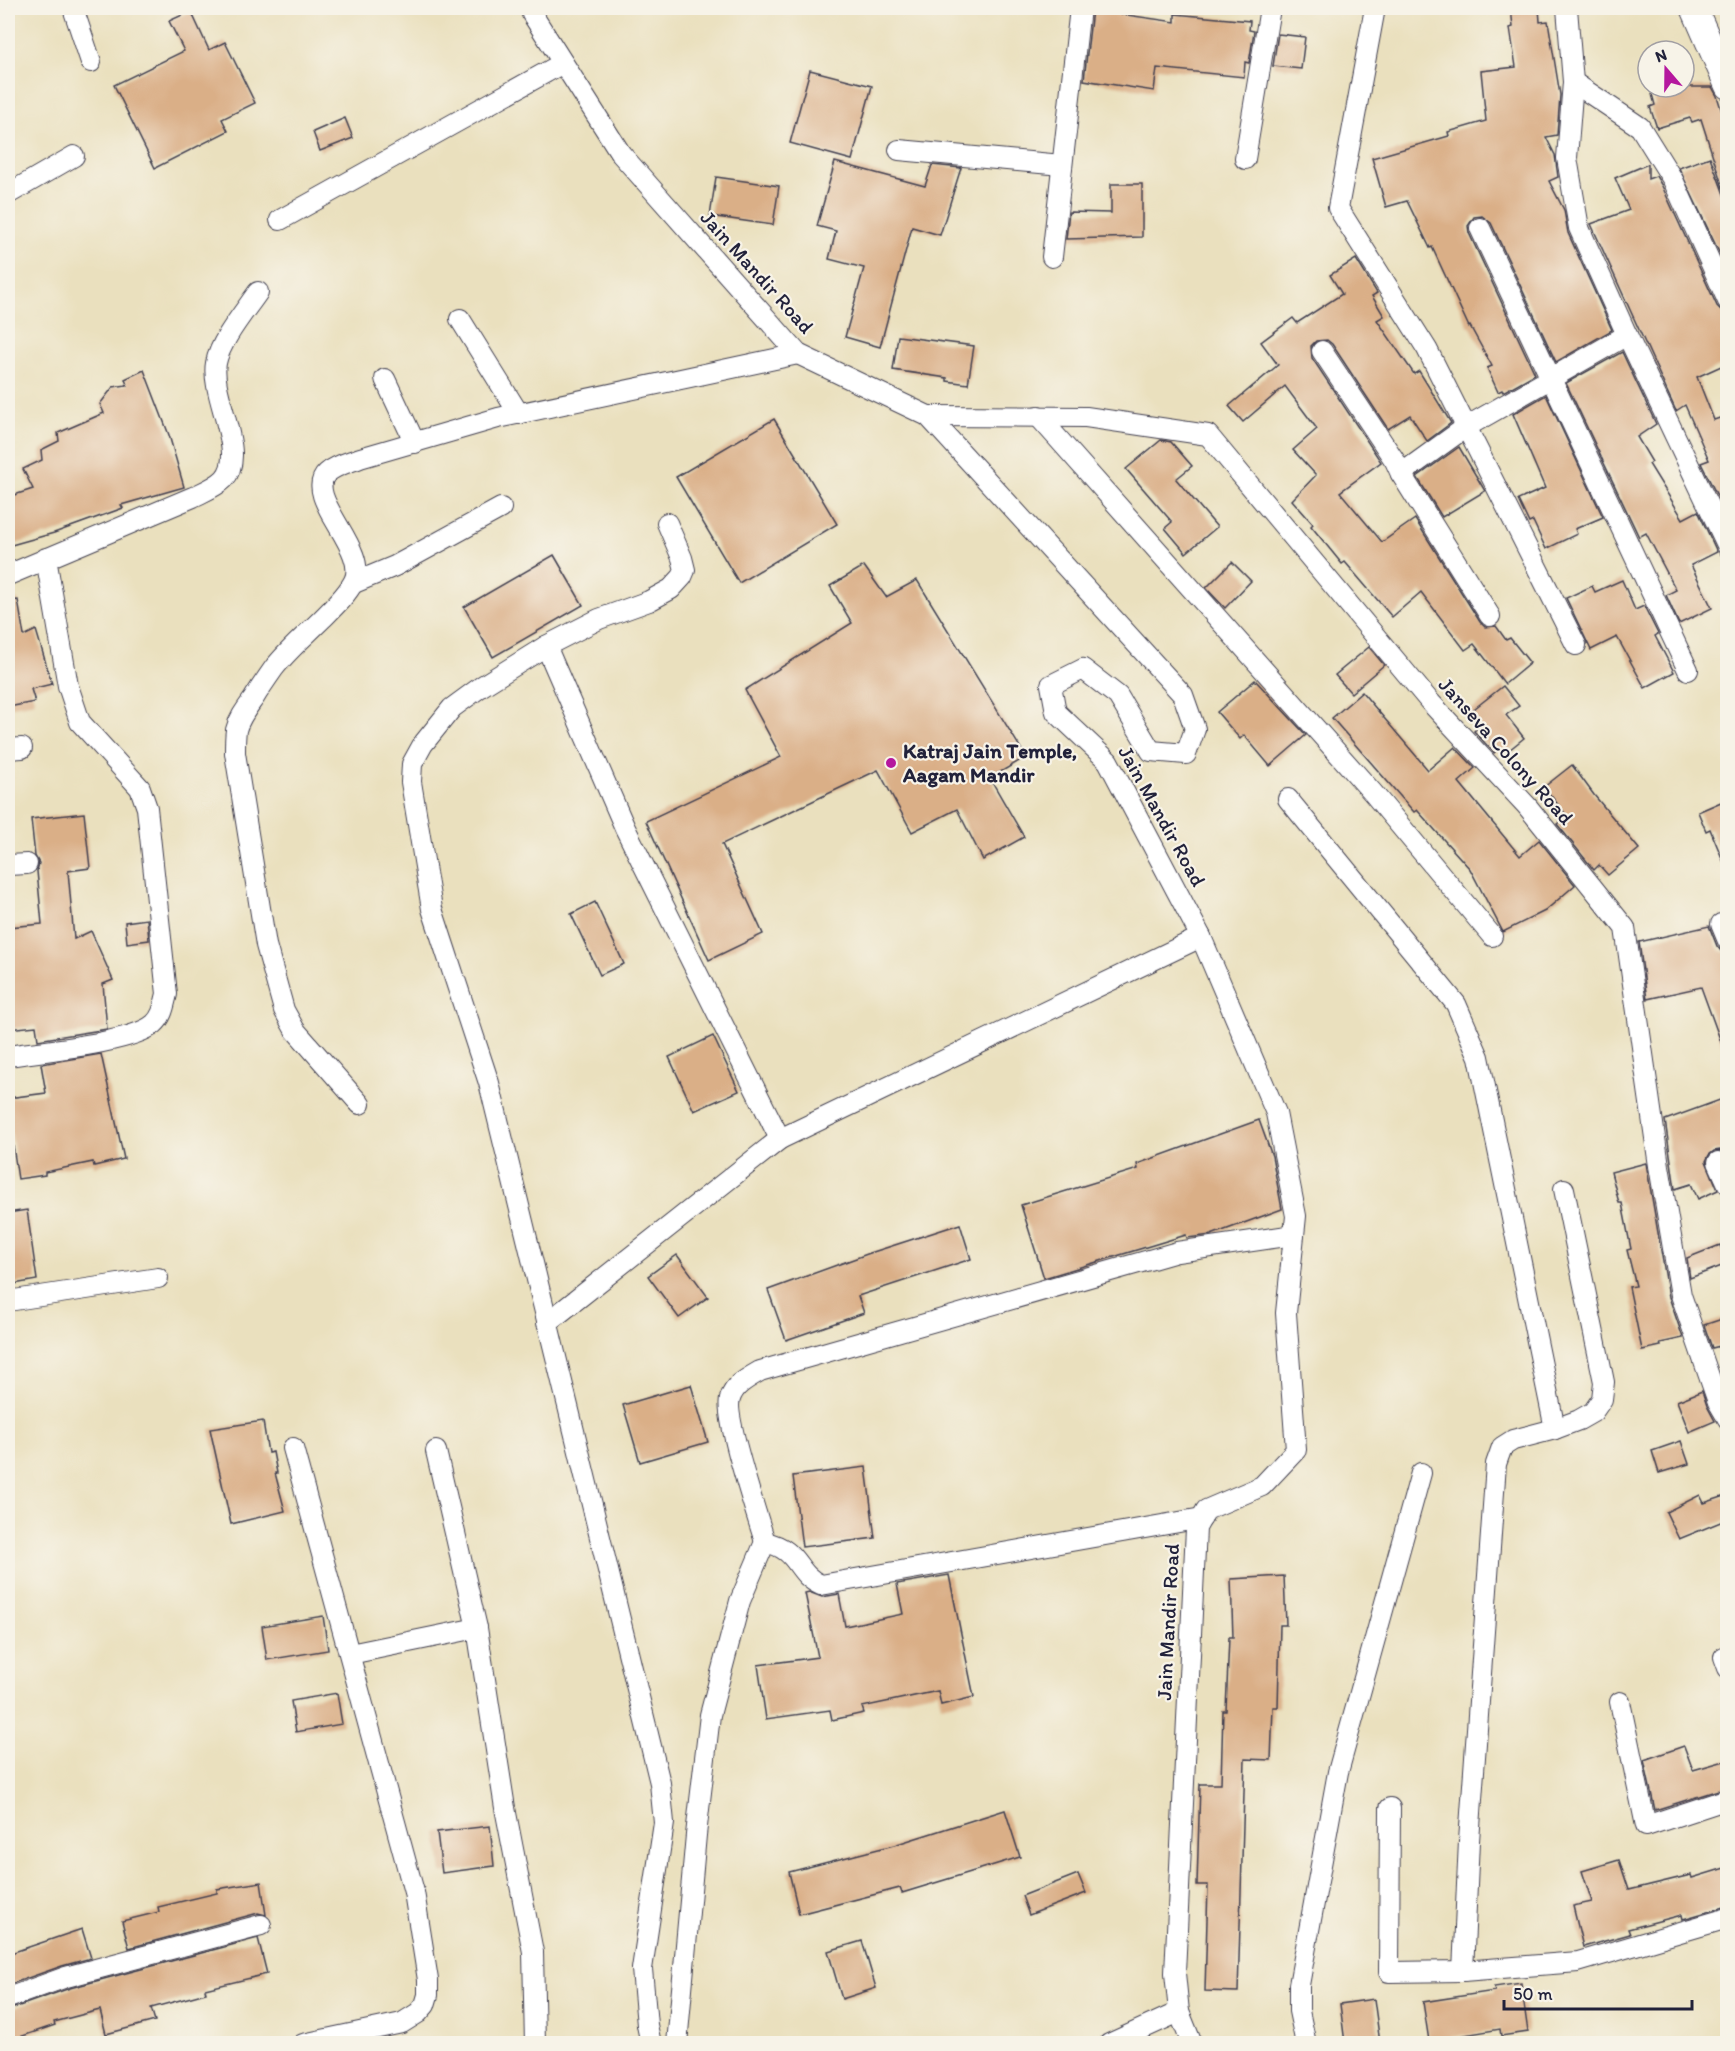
<svg xmlns="http://www.w3.org/2000/svg" width="1735" height="2051" font-family="Itim,sans-serif">
  <rect width="100%" height="100%" fill="#f7f3e8"/>
  <filter id="ink" filterUnits="userSpaceOnUse"><feTurbulence type="fractalNoise" baseFrequency=".0167" numOctaves="2"/><feDisplacementMap in="SourceGraphic" scale="12" xChannelSelector="R" yChannelSelector="G"/><feConvolveMatrix kernelMatrix="1 2 1 2 8 2 1 2 1" color-interpolation-filters="sRGB"/></filter>
  <filter id="wash" filterUnits="userSpaceOnUse"><feTurbulence type="fractalNoise" baseFrequency=".008" numOctaves="4" result="noise"/><feDisplacementMap in="SourceGraphic" scale="24" xChannelSelector="R" yChannelSelector="G"/><feGaussianBlur stdDeviation="1.35" result="paint"/><feColorMatrix in="noise" values="0 0 0 0 0 0 0 0 0 0 0 0 0 0 0 0 0 1.4 0 .05"/><feComposite in="paint" operator="in"/></filter>
  <g filter="url(#wash)">
    <rect width="100%" height="100%" fill="#eae0be"/>
    <g id="blocks">
      <g fill="#daaf87">
        <polygon points="1511,8 1539,8 1540,22 1548,21 1560,95 1557,135 1546,137 1555,155 1558,177 1549,181 1564,210 1568,233 1612,330 1556,362 1491,223 1482,216 1474,217 1468,226 1469,233 1535,374 1503,392 1502,390 1498,392 1487,368 1492,366 1470,326 1469,327 1432,247 1430,248 1407,201 1386,207 1372,158 1449,136 1448,132 1486,121 1481,71 1516,67 1510,28 1513,27"/>
        <polygon points="1092,10 1175,22 1175,14 1250,21 1249,30 1254,31 1249,63 1245,62 1244,77 1157,68 1154,91 1084,80"/>
        <polygon points="191,11 209,50 225,42 255,103 222,119 228,131 155,168 114,85 184,51 169,21"/>
        <polygon points="1278,34 1305,37 1301,69 1273,66"/>
        <polygon points="810,70 872,86 852,160 790,143"/>
        <polygon points="1650,87 1712,87 1717,96 1728,131 1728,187 1723,188 1701,119 1692,122 1690,118 1657,128 1650,107 1655,105"/>
        <polygon points="345,118 353,138 320,151 313,132"/>
        <polygon points="1710,157 1728,205 1728,271 1679,168"/>
        <polygon points="835,162 925,186 932,165 961,168 940,235 912,227 880,347 845,337 864,268 829,259 836,231 817,226"/>
        <polygon points="1648,164 1648,179 1656,176 1662,186 1717,306 1722,311 1728,313 1728,363 1697,377 1714,420 1728,415 1728,518 1701,463 1709,460 1685,405 1676,411 1591,224 1629,210 1615,178"/>
        <polygon points="716,177 779,186 773,225 710,216"/>
        <polygon points="1111,184 1142,184 1142,237 1066,239 1069,212 1111,213"/>
        <polygon points="1356,259 1377,293 1372,296 1384,316 1377,320 1414,374 1419,371 1451,423 1427,441 1410,415 1388,429 1332,344 1327,340 1316,341 1311,346 1312,358 1381,462 1340,492 1382,542 1415,519 1480,622 1485,627 1496,626 1506,640 1510,638 1530,663 1505,684 1474,644 1465,650 1421,592 1392,617 1345,562 1342,564 1311,526 1313,524 1292,500 1316,475 1293,450 1317,429 1285,386 1243,422 1229,406 1278,365 1261,342 1293,318 1297,323 1342,294 1330,275"/>
        <polygon points="898,336 974,346 968,384 947,381 947,378 893,370"/>
        <polygon points="1622,352 1656,424 1637,437 1652,462 1649,464 1683,519 1698,511 1717,552 1691,565 1712,608 1679,624 1666,595 1676,590 1646,533 1639,537 1566,383"/>
        <polygon points="144,370 169,435 184,487 121,505 123,508 54,533 8,546 8,497 33,489 23,469 42,460 41,450 59,441 58,433 104,413 100,404 113,387 127,385 125,379"/>
        <polygon points="1546,395 1603,517 1575,529 1577,534 1546,549 1533,521 1529,523 1518,500 1545,488 1513,414"/>
        <polygon points="774,419 837,524 739,583 676,477"/>
        <polygon points="1161,440 1171,442 1192,466 1176,479 1217,527 1186,553 1165,528 1172,522 1126,469"/>
        <polygon points="1459,447 1485,491 1442,517 1417,477"/>
        <polygon points="554,555 583,605 493,657 464,607"/>
        <polygon points="1232,562 1251,581 1225,608 1206,588"/>
        <polygon points="864,566 886,597 917,580 1026,757 990,778 1024,837 983,860 957,809 912,832 878,770 722,844 763,934 709,960 646,821 781,757 745,690 852,623 830,586"/>
        <polygon points="1622,580 1635,610 1644,606 1658,634 1655,636 1674,672 1645,688 1617,637 1591,650 1566,598 1592,586 1595,592"/>
        <polygon points="18,600 24,636 36,630 52,684 31,689 35,702 8,707 8,601"/>
        <polygon points="1369,647 1384,665 1351,693 1335,675"/>
        <polygon points="1255,680 1306,735 1270,766 1244,735 1240,739 1217,712"/>
        <polygon points="1503,686 1519,706 1506,715 1524,738 1504,754 1499,748 1494,753 1474,731 1481,725 1470,712"/>
        <polygon points="1362,692 1428,770 1455,747 1475,768 1459,782 1520,856 1539,840 1575,885 1545,911 1503,932 1470,869 1417,810 1414,812 1332,718"/>
        <polygon points="1572,765 1594,795 1639,849 1608,875 1599,865 1594,870 1557,824 1567,816 1544,787"/>
        <polygon points="1728,799 1728,870 1727,870 1710,829 1706,831 1698,812"/>
        <polygon points="84,813 90,868 68,871 74,939 91,931 113,980 103,984 107,1029 38,1040 36,1026 8,1029 8,927 42,924 37,871 39,863 35,856 31,819"/>
        <polygon points="595,902 624,964 600,975 571,914"/>
        <polygon points="147,919 149,940 127,943 125,922"/>
        <polygon points="1709,926 1717,946 1721,951 1728,953 1728,1052 1725,1053 1701,987 1647,999 1639,942"/>
        <polygon points="713,1036 739,1091 694,1111 669,1057"/>
        <polygon points="101,1054 124,1159 94,1166 93,1162 45,1172 45,1175 18,1179 8,1112 8,1098 46,1093 41,1064"/>
        <polygon points="1728,1097 1728,1155 1720,1150 1714,1151 1709,1155 1706,1161 1718,1190 1698,1199 1691,1184 1675,1189 1665,1120"/>
        <polygon points="1259,1120 1272,1156 1282,1209 1211,1235 1187,1238 1186,1235 1044,1278 1021,1205 1138,1169 1137,1164"/>
        <polygon points="1646,1163 1669,1297 1683,1338 1660,1343 1661,1346 1642,1350 1629,1287 1636,1286 1627,1250 1631,1249 1622,1203 1619,1203 1611,1172"/>
        <polygon points="27,1210 37,1280 8,1285 8,1213"/>
        <polygon points="960,1224 971,1259 858,1296 864,1313 786,1340 768,1290 870,1253"/>
        <polygon points="1720,1245 1727,1264 1690,1278 1687,1258"/>
        <polygon points="677,1255 708,1297 679,1318 648,1276"/>
        <polygon points="1728,1317 1728,1344 1712,1348 1704,1325"/>
        <polygon points="691,1385 708,1442 640,1462 623,1405"/>
        <polygon points="1702,1391 1707,1406 1715,1421 1689,1432 1677,1401"/>
        <polygon points="263,1421 268,1453 273,1452 277,1473 275,1473 285,1511 231,1524 210,1429"/>
        <polygon points="1681,1441 1689,1464 1659,1473 1652,1451"/>
        <polygon points="866,1467 875,1538 802,1547 793,1476"/>
        <polygon points="1700,1495 1704,1503 1728,1495 1728,1519 1679,1539 1666,1512"/>
        <polygon points="949,1575 974,1697 941,1705 938,1691 862,1707 864,1713 832,1720 830,1710 766,1719 758,1665 818,1657 805,1593 809,1592 822,1597 839,1594 845,1626 903,1614 897,1584"/>
        <polygon points="1284,1576 1286,1625 1280,1625 1278,1707 1273,1707 1271,1760 1245,1759 1238,1992 1205,1991 1208,1885 1197,1885 1200,1784 1221,1784 1223,1711 1226,1711 1229,1637 1233,1637 1231,1579"/>
        <polygon points="323,1616 328,1650 267,1660 262,1626"/>
        <polygon points="337,1693 342,1724 296,1732 291,1701"/>
        <polygon points="1684,1746 1693,1770 1728,1760 1728,1787 1655,1810 1644,1760"/>
        <polygon points="1005,1810 1020,1857 902,1893 900,1888 799,1914 789,1872 894,1845"/>
        <polygon points="490,1826 494,1866 442,1873 437,1832"/>
        <polygon points="1619,1860 1629,1890 1691,1875 1692,1878 1728,1867 1728,1906 1683,1919 1682,1915 1628,1929 1630,1934 1583,1947 1573,1906 1592,1902 1582,1871"/>
        <polygon points="1078,1874 1086,1893 1029,1915 1022,1896"/>
        <polygon points="261,1882 266,1915 258,1913 129,1948 122,1921 159,1912 158,1907 217,1893 217,1889"/>
        <polygon points="82,1929 91,1958 62,1966 8,1985 8,1954"/>
        <polygon points="258,1938 267,1974 205,1989 206,1993 151,2008 155,2021 106,2034 100,2010 54,2022 55,2025 8,2041 8,2010 70,1988"/>
        <polygon points="862,1941 876,1988 842,1999 828,1951"/>
        <polygon points="1521,1983 1528,2032 1501,2036 1500,2029 1429,2041 1423,2002 1495,1991 1494,1987"/>
        <polygon points="1374,1999 1380,2043 1345,2043 1340,2004"/>
      </g>
    </g>
  </g>
  <g filter="url(#ink)">
    <use href="#blocks" fill-opacity="0" stroke="#403e4f" stroke-width="1.5"/>
    <g fill="none" stroke-linecap="round" stroke-linejoin="round">
      <g stroke="#403e4f" stroke-width="22">
        <g id="minor">
          <polyline points="73,8 91,62"/>
          <polyline points="531,8 532,14 621,154 798,354 928,416 1183,695 1195,729 1186,754 1151,751 1118,696 1083,669 1051,685 1056,712 1108,761 1201,937 1276,1113 1296,1216 1286,1313 1296,1450 1262,1486 1206,1510 1196,1528 1175,1973 1179,2012 1192,2044"/>
          <polyline points="1375,8 1338,208 1427,349 1576,645"/>
          <polyline points="1567,8 1573,82 1567,158 1579,228 1627,335 1728,547"/>
          <polyline points="1573,82 1640,127 1673,180 1728,301"/>
          <polyline points="899,150 1062,165"/>
          <polyline points="1245,159 1270,8"/>
          <polyline points="8,194 74,156"/>
          <polyline points="280,220 563,63"/>
          <polyline points="1480,228 1688,670"/>
          <polyline points="1052,257 1080,8"/>
          <polyline points="460,319 519,414"/>
          <polyline points="1322,351 1395,461 1401,474 1490,616"/>
          <polyline points="385,379 415,443"/>
          <polyline points="928,416 1086,417 1208,435 1431,703 1527,806 1625,928 1659,1166 1681,1295 1718,1402 1728,1419"/>
          <polyline points="1038,416 1373,793 1492,936"/>
          <polyline points="1401,474 1466,427 1627,335"/>
          <path d="M8,575L193,497C203,492 216,487 224,479C248,454 210,395 216,363C220,341 245,311 258,292"/>
          <polyline points="354,583 395,566 501,508"/>
          <polyline points="546,646 625,828 780,1139 1201,937"/>
          <polyline points="8,749 22,748"/>
          <polyline points="1288,799 1456,1004 1479,1057 1555,1429"/>
          <polyline points="8,865 27,864"/>
          <polyline points="1721,924 1728,941"/>
          <path d="M8,1056C40,1051 132,1043 154,1024C163,1016 164,1005 167,994L147,808L140,788L80,722L68,686L46,558"/>
          <path d="M360,1104L295,1030L284,1010L266,945L235,753C235,746 235,737 236,730C239,718 247,708 254,698C260,688 267,678 274,668C288,650 306,635 322,619C333,608 347,595 354,581C370,550 302,496 327,473C336,465 350,462 360,458L498,418L798,354"/>
          <polyline points="1718,1162 1728,1184"/>
          <polyline points="8,1301 158,1278"/>
          <polyline points="547,1323 780,1139"/>
          <polyline points="293,1448 414,1892 428,1980 428,1995 425,2005 418,2013 402,2023 303,2044"/>
          <polyline points="436,1451 477,1628 505,1808 533,1952 535,2044"/>
          <path d="M1202,1518L821,1585C794,1573 801,1550 765,1542C758,1518 724,1417 730,1399C734,1385 748,1378 760,1371L1177,1252L1294,1235"/>
          <polyline points="350,1654 477,1628"/>
          <polyline points="1724,1657 1728,1668"/>
          <polyline points="1620,1702 1646,1826 1728,1799"/>
          <polyline points="1390,1808 1389,1972 1463,1971 1578,1962 1728,1918"/>
          <polyline points="1463,1971 1469,1841 1496,1464 1502,1447 1513,1440 1555,1429 1579,1420 1593,1412 1602,1399 1604,1382 1564,1189"/>
          <polyline points="8,1998 66,1977 261,1925"/>
          <polyline points="651,2044 647,2025 642,1969 664,1823 660,1783 489,1083 432,909 411,782 412,764 423,744 452,708 482,686 546,646 599,619 649,601 671,589 682,577 685,570 682,558 667,523"/>
          <polyline points="677,2044 696,1835 710,1715 740,1601 765,1542"/>
          <polyline points="1109,2044 1179,2012"/>
          <polyline points="1306,2044 1299,2011 1299,1985 1338,1772 1421,1473"/>
        </g>
      </g>
      <g stroke="#403e4f" stroke-width="28">
        <polyline id="tertiary" points="1694,8 1728,86"/>
      </g>
      <use href="#minor" stroke="#fff" stroke-width="20"/>
      <use href="#tertiary" stroke="#fff" stroke-width="26"/>
    </g>
  </g>
  <circle fill="#b5179e" stroke="#f7f3e8" stroke-width="2" cx="891" cy="763" r="6"/>
  <g text-anchor="middle" stroke-width="4.5" stroke-linejoin="round" paint-order="stroke">
    <g font-size="21" fill="#22223b" stroke="#f7f3e8">
      <text transform="translate(757 272) rotate(48)" y="7">Jain Mandir Road</text>
      <text transform="translate(1506 751) rotate(48)" y="7">Janseva Colony Road</text>
      <text transform="translate(1162 816) rotate(61)" y="7">Jain Mandir Road</text>
      <text transform="translate(1168 1622) rotate(-87)" y="7">Jain Mandir Road</text>
    </g>
    <g font-size="21" font-weight="bold" fill="#22223b" stroke="#f7f3e8" text-anchor="start">
      <text x="903" y="758">Katraj Jain Temple,<tspan x="903" dy="24">Aagam Mandir</tspan></text>
    </g>
  </g>
  <rect width="1735" height="2051" fill="none" stroke="#f7f3e8" stroke-width="30"/>
  <g transform="translate(1666 69) rotate(340)"><circle r="28" fill="#f7f3e8" stroke="#a29fa3" stroke-width="1.5"/>
  <path d="M0-4.5L10 22L0 15L-10 22Z" fill="#b5179e"/>
  <text y="-9" font-size="16" font-weight="bold" text-anchor="middle" fill="#22223b">N</text>
  </g>
  <path d="M1504 2000v9h188v-9" fill="none" stroke="#22223b" stroke-width="3"/>
  <text x="1513" y="2000" font-size="18" fill="#22223b" stroke="#f7f3e8" stroke-width="4.5" paint-order="stroke">50 m</text>
</svg>
